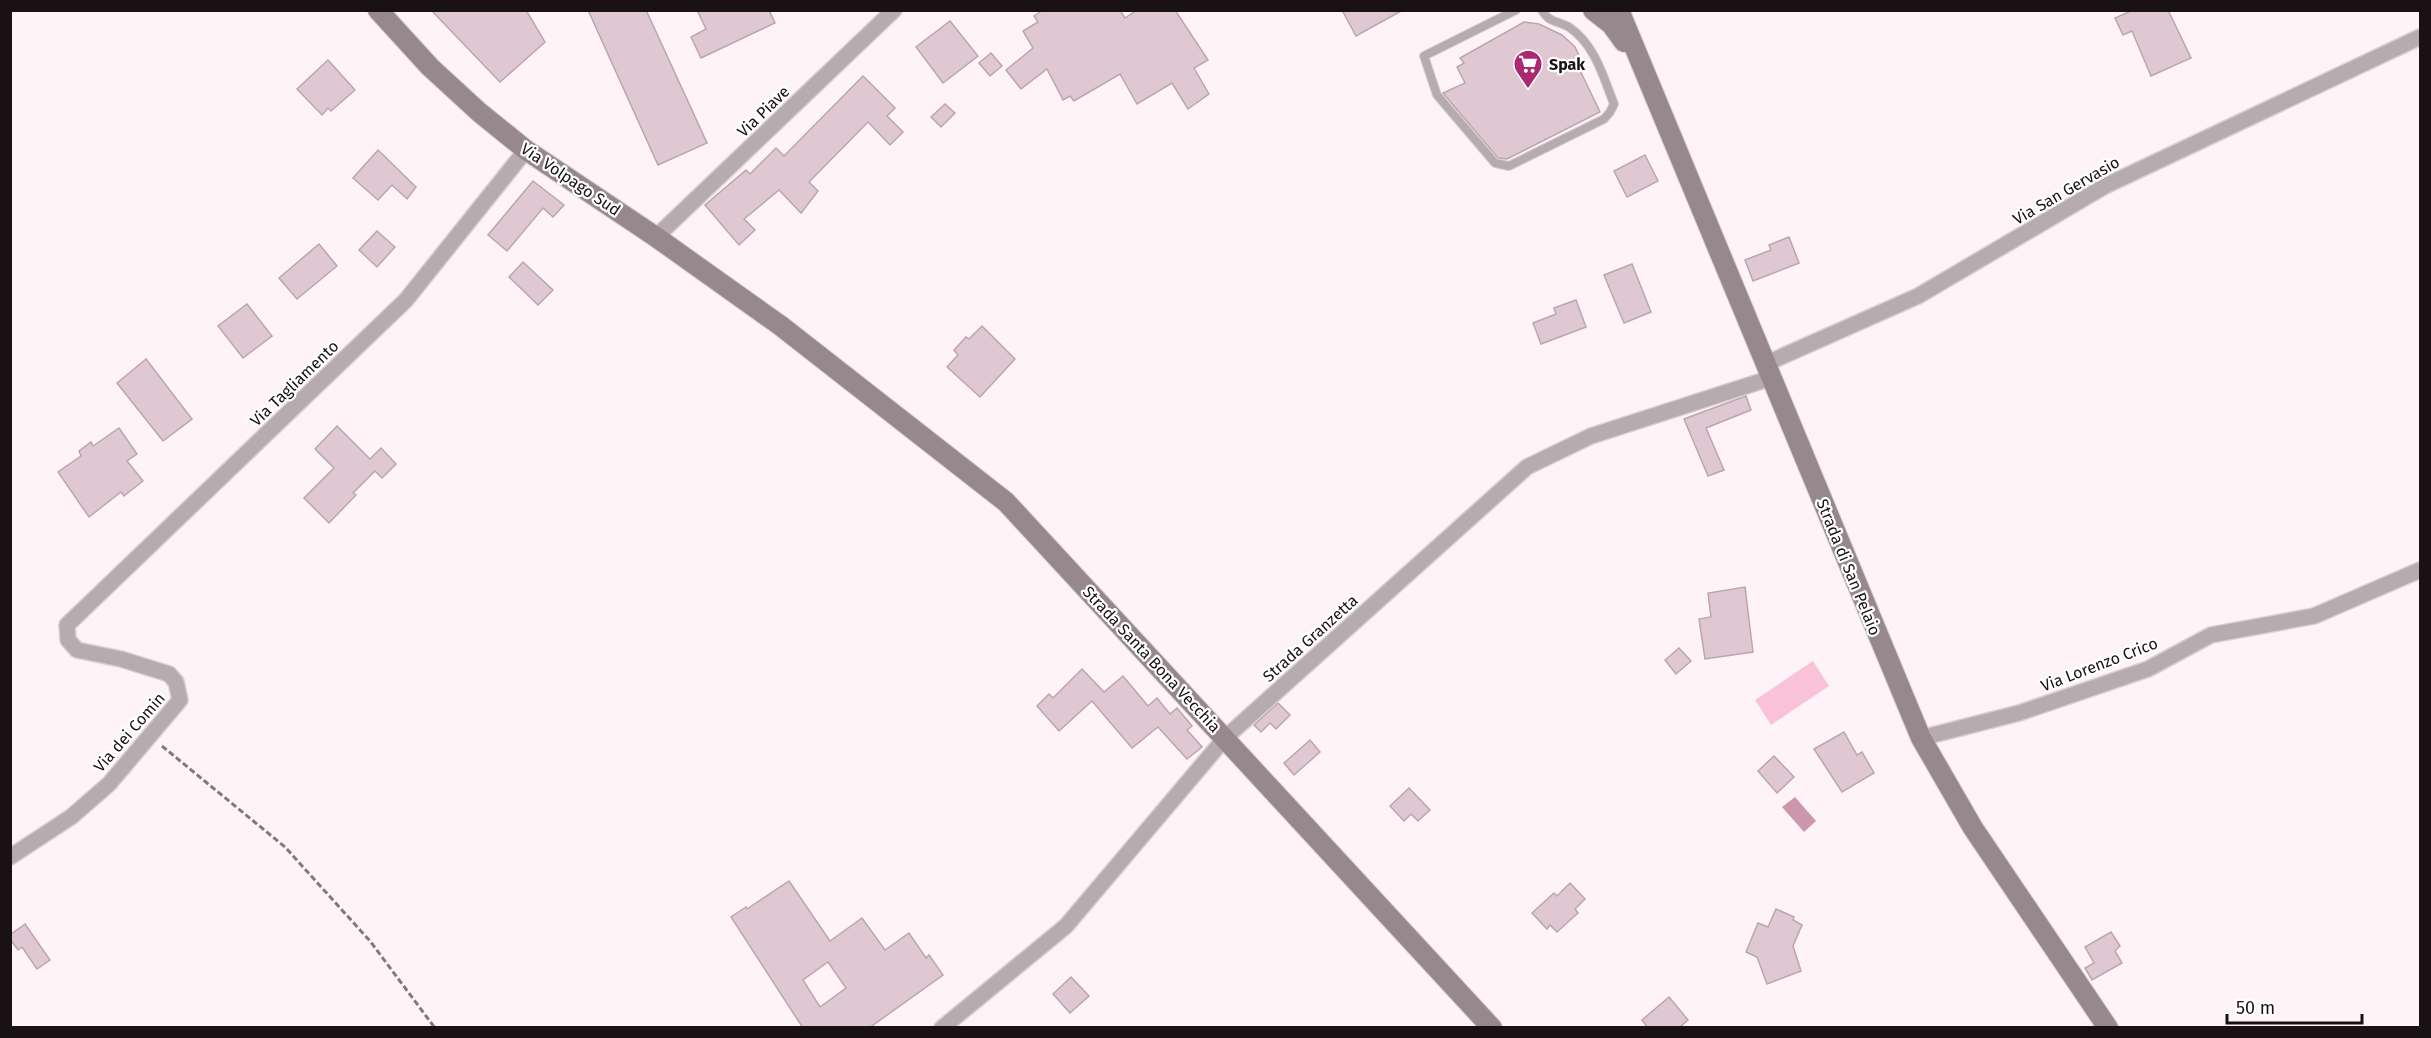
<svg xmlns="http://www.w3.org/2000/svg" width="2431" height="1038" font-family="'Fira Sans',sans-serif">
  <rect width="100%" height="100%" fill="#fef4f8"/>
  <polygon fill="#f9c2d9" points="1813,661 1829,686 1771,725 1755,700"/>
  <polygon fill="#cc96ad" points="1795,797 1816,821 1804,832 1782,807"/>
  <g fill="#e0c8d2" stroke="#bca5ae" stroke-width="1.5" fill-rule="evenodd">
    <polygon points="431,10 526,10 545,42 500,82"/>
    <polygon points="588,10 646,10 707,143 658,165"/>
    <polygon points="697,10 769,10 775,23 701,58 691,37 706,29"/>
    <polygon points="1043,10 1120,10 1125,18 1137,10 1175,10 1208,60 1194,68 1209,94 1188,109 1172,83 1137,104 1120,74 1074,101 1070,96 1063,100 1047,69 1021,89 1006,70 1033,48 1023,31 1038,22 1034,16"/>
    <polygon points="1342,10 1403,10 1356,36"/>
    <polygon points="2133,10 2168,10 2191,58 2151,76 2132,31 2123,35 2115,18"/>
    <polygon points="950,21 978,56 943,83 916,47"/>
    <polygon points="1524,22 1539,24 1562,35 1575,47 1581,60 1576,62 1600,112 1507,159 1498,158 1443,93 1465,83 1457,67 1464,63 1460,58"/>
    <polygon points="991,53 1002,66 990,76 979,63"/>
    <polygon points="328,60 355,90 331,111 328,108 322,115 297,89"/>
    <polygon points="863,76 895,108 887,116 903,132 890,145 868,122 809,182 818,191 801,213 779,190 744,219 755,230 739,245 705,205 746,170 750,174 776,148 784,156"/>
    <polygon points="945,104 955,113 941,127 931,117"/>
    <polygon points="378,150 416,187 407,199 392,185 378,200 353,178"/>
    <polygon points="1645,155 1658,181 1627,197 1614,171"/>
    <polygon points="533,181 564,205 553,217 543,208 507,251 488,235"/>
    <polygon points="377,231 395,247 377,267 359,250"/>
    <polygon points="1789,237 1799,263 1753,281 1745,260 1771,250 1769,245"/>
    <polygon points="319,244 337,266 297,299 279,278"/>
    <polygon points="523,262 553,290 538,305 509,277"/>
    <polygon points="1632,264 1651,312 1624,323 1604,275"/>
    <polygon points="1576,300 1586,327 1541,344 1533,323 1556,314 1554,308"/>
    <polygon points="247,304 272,336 243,358 218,326"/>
    <polygon points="982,326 1015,359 980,397 947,367 958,355 954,350 966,337 969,339"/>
    <polygon points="146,359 192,419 163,441 117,383"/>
    <polygon points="1746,396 1751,410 1706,428 1724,470 1708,476 1684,419"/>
    <polygon points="337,426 370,459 381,448 396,464 382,478 375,471 353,493 356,495 329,523 304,498 334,468 315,449"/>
    <polygon points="119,428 137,454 127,461 143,481 124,496 121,492 89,517 58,472 81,456 79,451 91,442 93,446"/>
    <polygon points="1745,587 1753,652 1705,659 1699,619 1711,617 1708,593"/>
    <polygon points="1679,648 1691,661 1676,674 1665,660"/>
    <polygon points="1082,669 1104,692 1123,676 1148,706 1157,698 1170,714 1177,708 1192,726 1187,730 1202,747 1187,759 1158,727 1132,748 1092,701 1059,731 1037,706 1049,694 1053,698"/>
    <polygon points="1278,703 1290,715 1276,729 1270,723 1261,732 1254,725"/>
    <polygon points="1844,732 1857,755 1862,752 1874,773 1842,792 1814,749"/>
    <polygon points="1310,740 1320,752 1294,775 1284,763"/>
    <polygon points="1774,756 1794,777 1777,793 1758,771"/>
    <polygon points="1409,788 1430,810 1418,821 1411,814 1404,821 1390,806"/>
    <path d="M789,881L830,941L862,918L885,950L909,933L926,958L929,955L943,975L869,1028H803L731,917L746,907L747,909ZM828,962L846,988L820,1007L803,980Z"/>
    <polygon points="1570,883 1585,899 1575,909 1578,913 1557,932 1550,925 1547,929 1532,913 1554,893 1557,896"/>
    <polygon points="1776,909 1794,917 1793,920 1802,925 1793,946 1801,971 1767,984 1757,957 1746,952 1758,923 1768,927"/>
    <polygon points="25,924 50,960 37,969 22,947 18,950 10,939 10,935"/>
    <polygon points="2111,932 2120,946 2115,951 2122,963 2092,980 2085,968 2094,963 2085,947"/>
    <polygon points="1071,977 1089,996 1070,1013 1053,994"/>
    <polygon points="1669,997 1688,1020 1679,1028 1648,1028 1642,1020"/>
  </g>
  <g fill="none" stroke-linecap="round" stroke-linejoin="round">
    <g stroke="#d9d0d4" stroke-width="10">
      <path id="lane" d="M1516,10L1424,56L1437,95L1495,163L1509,166L1604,119L1610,112L1614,104C1603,76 1595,45 1569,27C1557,20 1550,24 1542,10"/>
    </g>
    <g stroke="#d9d0d4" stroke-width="18">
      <g id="street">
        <polyline points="656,237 894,10"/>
        <polyline points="1765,364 1918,296 2105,186 2420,37"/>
        <polyline points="1921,738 2019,713 2148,669 2211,635 2314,616 2420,570"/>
        <polyline points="10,857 71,817 109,784 180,700 176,682 169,674 121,659 77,650 68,640 67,625 406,300 526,150"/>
        <polyline points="942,1028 1066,926 1225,738 1527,467 1591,436 1771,378"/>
      </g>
    </g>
    <g stroke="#d9d0d4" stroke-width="22">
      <g id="secondary">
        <polyline points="378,10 430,67 479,112 526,150 656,237 781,326 1006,502 1492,1028"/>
        <polyline points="1593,10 1611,24 1624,42"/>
        <polyline points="1619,10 1921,738 1973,828 2108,1028"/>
      </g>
    </g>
    <polyline stroke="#82797d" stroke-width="3" stroke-dasharray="6 3" stroke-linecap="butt" points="162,746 285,847 370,941 435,1028"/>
    <use href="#lane" stroke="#b6acb0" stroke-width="8"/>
    <use href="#street" stroke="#b6acb0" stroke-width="15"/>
    <use href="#secondary" stroke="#97888e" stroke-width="20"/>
  </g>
  <defs>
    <g id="supermarket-pin" transform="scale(1.5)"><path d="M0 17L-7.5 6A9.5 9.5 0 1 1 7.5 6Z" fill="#ac2871" stroke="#fff"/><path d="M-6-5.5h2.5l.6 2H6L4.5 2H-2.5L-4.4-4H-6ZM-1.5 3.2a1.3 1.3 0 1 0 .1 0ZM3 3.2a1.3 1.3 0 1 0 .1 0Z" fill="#fff"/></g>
  </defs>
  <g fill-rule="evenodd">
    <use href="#supermarket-pin" x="1528" y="64"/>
  </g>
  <g text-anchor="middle" stroke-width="4.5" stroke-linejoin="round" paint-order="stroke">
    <g font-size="16" font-weight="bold" fill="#191114" stroke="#fff" text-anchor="start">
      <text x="1549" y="70">Spak</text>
    </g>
    <g font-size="16" fill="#191114" stroke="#fff">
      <text transform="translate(763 111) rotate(-44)" y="6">Via Piave</text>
      <text transform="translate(571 179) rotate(34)" y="6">Via Volpago Sud</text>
      <text transform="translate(2066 190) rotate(-30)" y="6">Via San Gervasio</text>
      <text transform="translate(294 383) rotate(-44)" y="6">Via Tagliamento</text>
      <text transform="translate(1849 567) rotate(68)" y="6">Strada di San Pelaio</text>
      <text transform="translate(1310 638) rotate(-42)" y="6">Strada Granzetta</text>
      <text transform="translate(1152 659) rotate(47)" y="6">Strada Santa Bona Vecchia</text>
      <text transform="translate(2099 664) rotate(-21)" y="6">Via Lorenzo Crico</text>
      <text transform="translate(129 732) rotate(-49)" y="6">Via dei Comin</text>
    </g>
  </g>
  <rect width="2431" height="1038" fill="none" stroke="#191114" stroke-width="24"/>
  <path d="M2227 1014v9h135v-9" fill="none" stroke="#191114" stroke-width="3"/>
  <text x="2236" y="1014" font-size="18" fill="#191114" stroke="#ffffff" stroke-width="4.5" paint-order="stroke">50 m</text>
</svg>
